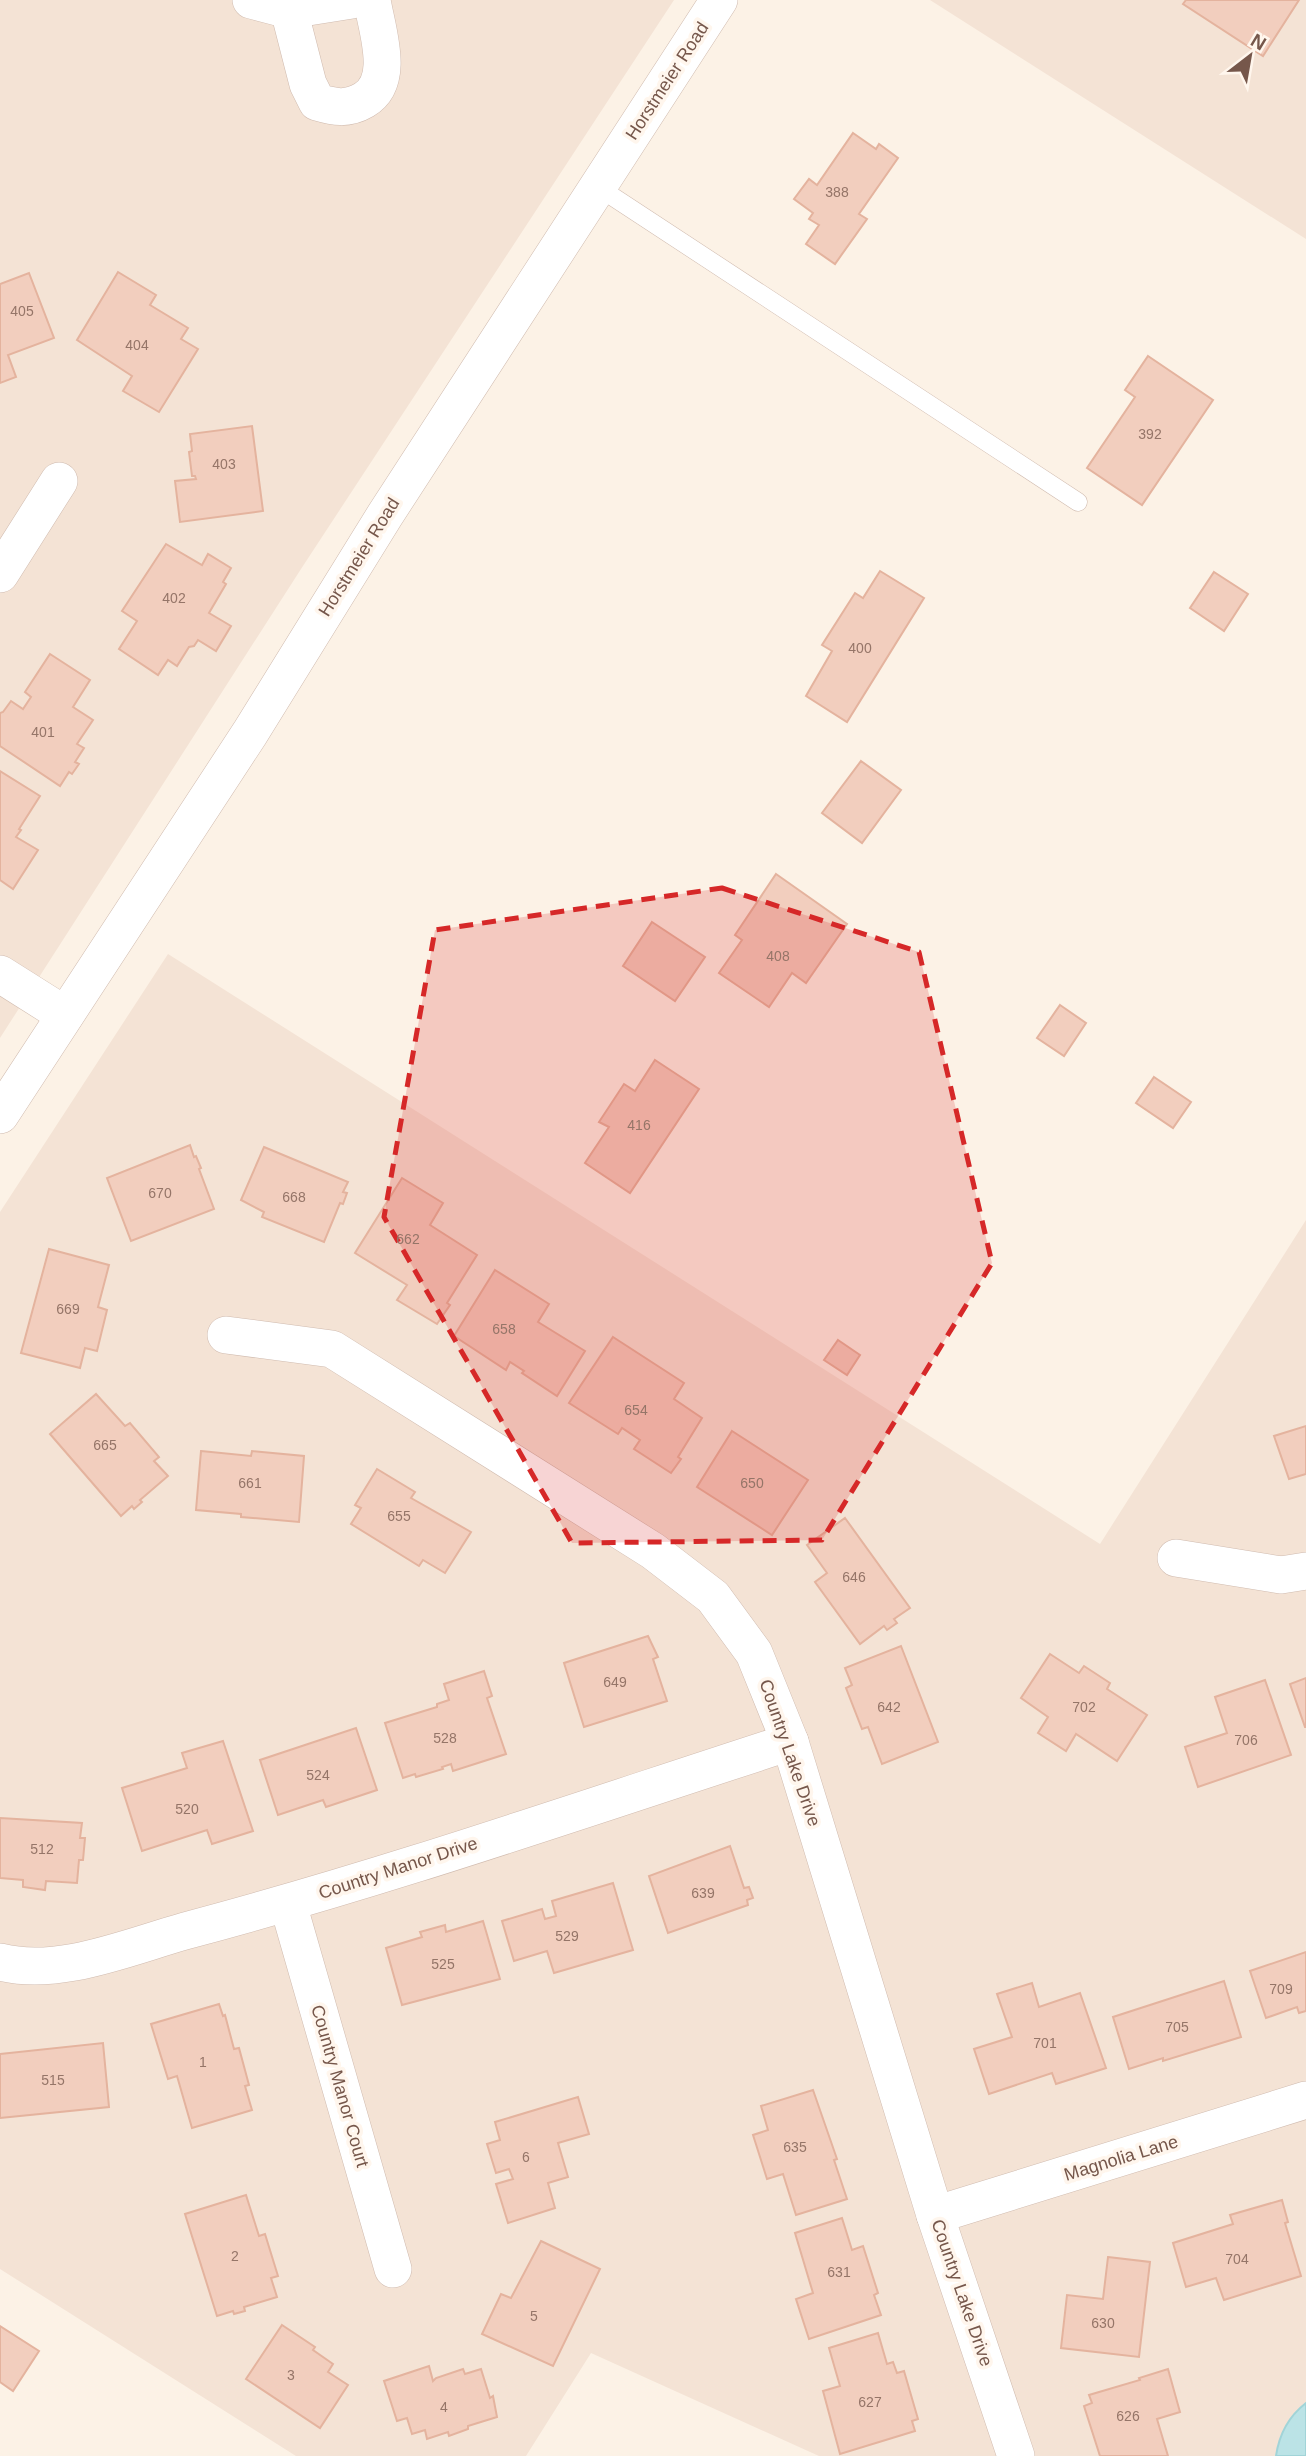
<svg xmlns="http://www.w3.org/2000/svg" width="1306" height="2456" font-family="Helvetica,sans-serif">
  <rect width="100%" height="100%" fill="#fcf2e6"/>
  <g fill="#f4e3d5">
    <polygon points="0,0 674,0 301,569 0,1038"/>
    <polygon points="930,0 1306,0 1306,239"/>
    <polygon points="168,954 1100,1544 1306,1220 1306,2456 819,2456 591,2353 526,2456 296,2456 0,2269 0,1212"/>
  </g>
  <path fill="#bbe3e6" stroke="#a1d4d8" stroke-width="2" d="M1306,2403V2456H1276C1279,2435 1289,2416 1306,2403Z"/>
  <g fill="#f2cebe" stroke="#e4b39e" stroke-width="2">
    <polygon points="1186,0 1299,0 1263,56 1183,4"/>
    <polygon points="853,133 876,149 879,144 898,158 859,214 867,219 835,264 806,244 819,225 809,219 813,213 794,199 809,179 817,185"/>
    <polygon points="118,272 156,295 150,305 188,328 181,339 198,349 159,412 123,391 132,376 77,340"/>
    <polygon points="29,273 54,338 8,355 16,377 0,383 0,284"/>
    <polygon points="1148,356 1213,400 1142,505 1087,468 1135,397 1125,390"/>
    <polygon points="252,426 263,511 180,522 175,481 196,479 195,476 192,476 189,452 192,451 190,434"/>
    <polygon points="166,544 202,565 208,554 231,568 223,582 226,584 209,613 231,626 216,651 198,640 194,646 189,647 177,666 168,660 158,675 119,649 137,621 122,611"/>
    <polygon points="880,571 924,598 847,722 806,696 832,651 822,645 855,593 863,598"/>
    <polygon points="1214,572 1248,594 1224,631 1190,608"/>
    <polygon points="50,654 90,680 73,707 93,720 77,744 84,748 75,762 79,764 72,774 69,772 60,786 0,746 0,713 3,712 11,701 23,709 31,697 25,692"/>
    <polygon points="861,761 901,790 862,843 822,813"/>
    <polygon points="0,771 40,796 19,829 21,830 16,837 38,850 13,889 0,880"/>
    <polygon points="776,874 847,924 806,983 792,973 769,1007 719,973 742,940 735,935"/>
    <polygon points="652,922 705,957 675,1001 623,966"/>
    <polygon points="1060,1005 1086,1023 1064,1056 1037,1038"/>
    <polygon points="655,1060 699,1089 630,1193 585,1163 609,1127 599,1122 624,1084 635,1091"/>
    <polygon points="1154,1077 1191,1102 1173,1128 1136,1103"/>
    <polygon points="190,1145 194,1157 196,1156 201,1168 199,1169 214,1209 131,1241 107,1178"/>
    <polygon points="264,1147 348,1182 343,1192 347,1193 343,1204 340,1203 324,1242 262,1217 264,1212 241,1200"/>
    <polygon points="402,1178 443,1203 430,1225 477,1255 447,1303 450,1305 437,1324 397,1300 407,1285 355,1253"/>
    <polygon points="49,1249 109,1265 98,1307 107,1310 97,1351 85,1348 80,1368 21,1353"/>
    <polygon points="495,1270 549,1304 538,1322 585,1351 557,1396 522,1373 524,1371 510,1362 506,1370 454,1336"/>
    <polygon points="613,1337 684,1383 674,1399 702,1418 678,1457 681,1459 671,1473 634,1449 640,1440 622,1428 618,1434 569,1403"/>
    <polygon points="838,1340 860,1355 847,1375 824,1360"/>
    <polygon points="96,1394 125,1426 130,1423 159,1457 154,1461 168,1476 140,1500 142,1502 134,1509 132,1506 121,1516 50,1434"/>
    <polygon points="1306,1426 1306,1474 1289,1479 1274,1436"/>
    <polygon points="732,1431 808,1480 772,1535 697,1487"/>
    <polygon points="201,1451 251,1456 252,1451 304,1456 299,1522 241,1517 241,1514 196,1510"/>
    <polygon points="377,1469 415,1492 411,1498 471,1532 445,1573 423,1560 419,1566 351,1524 361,1508 355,1505"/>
    <polygon points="845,1518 910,1608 894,1619 897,1623 887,1630 884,1626 860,1644 815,1582 827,1573 807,1545"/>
    <polygon points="648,1636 658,1657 653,1659 667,1701 584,1727 564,1663"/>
    <polygon points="901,1646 938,1742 882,1764 868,1727 862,1729 846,1688 852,1685 845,1668"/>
    <polygon points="1050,1654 1079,1673 1084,1666 1110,1683 1107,1689 1147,1715 1117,1761 1076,1734 1066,1751 1038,1733 1048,1717 1021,1698"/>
    <polygon points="484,1671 492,1696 487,1698 506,1754 453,1771 451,1764 442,1767 443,1769 416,1777 415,1774 403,1778 385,1723 437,1707 437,1704 449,1700 444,1684"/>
    <polygon points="1306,1678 1306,1727 1305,1727 1290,1684"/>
    <polygon points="1265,1680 1291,1755 1198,1787 1185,1747 1227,1733 1215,1697"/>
    <polygon points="356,1728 377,1790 326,1807 323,1800 278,1815 260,1760"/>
    <polygon points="223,1741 253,1831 212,1844 207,1830 142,1851 122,1788 187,1768 182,1753"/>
    <polygon points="0,1818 82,1823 80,1838 85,1838 83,1860 79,1860 77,1883 46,1881 45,1890 23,1887 23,1880 0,1878"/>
    <polygon points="730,1846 744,1888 749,1887 753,1898 747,1900 748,1905 668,1933 649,1876"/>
    <polygon points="613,1883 633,1950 554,1973 547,1951 514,1961 502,1921 542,1909 545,1919 556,1916 552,1901"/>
    <polygon points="483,1921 500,1979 402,2005 386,1948 422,1937 420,1932 445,1925 446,1932"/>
    <polygon points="1306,1952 1306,2011 1299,2013 1297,2007 1266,2018 1250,1971"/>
    <polygon points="1224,1981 1241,2037 1163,2061 1163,2058 1129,2069 1113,2017"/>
    <polygon points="1032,1983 1039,2007 1080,1993 1106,2068 1056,2084 1052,2073 989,2094 974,2049 1012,2037 997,1994"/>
    <polygon points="219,2004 223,2016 225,2015 234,2049 239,2048 249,2085 245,2086 252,2110 192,2128 177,2076 168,2079 151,2024"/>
    <polygon points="103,2043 109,2107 0,2118 0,2054"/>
    <polygon points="813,2090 837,2159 834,2160 847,2199 796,2215 783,2174 767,2179 753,2135 768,2130 761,2106"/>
    <polygon points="578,2097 589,2134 558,2143 568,2177 548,2183 555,2208 508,2223 496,2184 513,2179 509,2169 496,2173 487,2144 500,2140 495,2122"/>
    <polygon points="246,2195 259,2236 265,2234 278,2276 271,2278 277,2297 244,2307 245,2311 234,2314 233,2311 217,2316 185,2214"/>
    <polygon points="1282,2200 1288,2222 1285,2223 1301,2276 1224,2300 1216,2278 1186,2287 1173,2243 1233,2224 1230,2215"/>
    <polygon points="842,2218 852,2250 863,2246 878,2293 874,2295 881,2315 809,2339 796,2299 813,2293 795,2233"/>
    <polygon points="541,2241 600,2269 553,2366 482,2334 501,2294 511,2298"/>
    <polygon points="1108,2257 1150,2262 1139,2357 1061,2348 1067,2295 1103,2299"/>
    <polygon points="282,2325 315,2347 313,2350 333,2364 328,2372 348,2385 320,2428 246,2379"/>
    <polygon points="0,2326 39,2351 13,2391 0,2382"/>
    <polygon points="878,2333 887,2364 893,2362 897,2373 904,2371 918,2419 912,2421 915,2431 840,2454 823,2391 840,2386 829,2348"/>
    <polygon points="429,2366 433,2381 436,2378 463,2369 465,2374 481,2369 490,2398 493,2396 497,2417 468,2426 468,2429 449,2436 448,2432 427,2439 425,2430 412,2434 407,2418 397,2421 384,2381"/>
    <polygon points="1168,2369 1180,2412 1157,2419 1168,2456 1100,2456 1084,2406 1092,2403 1089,2395 1140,2380 1139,2378"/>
  </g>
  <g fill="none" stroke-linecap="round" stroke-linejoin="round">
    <g stroke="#d0bbaf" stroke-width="19">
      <polyline id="lane" points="598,187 1078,502"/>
    </g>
    <g stroke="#d0bbaf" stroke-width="38">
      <g id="street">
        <polyline points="251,0 289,10 352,0"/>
        <path d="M289,10L308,84L317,102C334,107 347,110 364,100C396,81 377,31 372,0"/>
        <polyline points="0,574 59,481"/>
        <polyline points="0,974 65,1015"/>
        <polyline points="0,1115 250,733 385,515 719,0"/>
        <polyline points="226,1335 332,1349 653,1551 713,1597 754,1653 790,1742 935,2215 1016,2456"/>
        <polyline points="1176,1558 1281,1575 1306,1571"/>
        <polyline points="288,1904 393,2269"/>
        <path d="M0,1962C59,1977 128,1947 185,1931C389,1877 589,1807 790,1742"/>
        <polyline points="935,2215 1306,2100"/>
      </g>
    </g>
    <use href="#lane" stroke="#fff" stroke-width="18"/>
    <use href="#street" stroke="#fff" stroke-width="37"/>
  </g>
  <path fill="#d62828" fill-opacity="0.2" stroke="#d62828" stroke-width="5" stroke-dasharray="14 9" stroke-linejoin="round" d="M722,888L919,952L992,1263L822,1540L572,1543L384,1217L435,930Z"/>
  <g text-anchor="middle" stroke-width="7" stroke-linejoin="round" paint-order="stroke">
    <g font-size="14" fill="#957568">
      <text x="837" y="197">388</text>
      <text x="22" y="316">405</text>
      <text x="137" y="350">404</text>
      <text x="1150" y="439">392</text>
      <text x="224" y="469">403</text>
      <text x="174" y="603">402</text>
      <text x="860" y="653">400</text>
      <text x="43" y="737">401</text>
      <text x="778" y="961">408</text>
      <text x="639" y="1130">416</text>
      <text x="160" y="1198">670</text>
      <text x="294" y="1202">668</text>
      <text x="408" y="1244">662</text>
      <text x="68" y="1314">669</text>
      <text x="504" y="1334">658</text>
      <text x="636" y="1415">654</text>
      <text x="105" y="1450">665</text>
      <text x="250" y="1488">661</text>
      <text x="752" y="1488">650</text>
      <text x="399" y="1521">655</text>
      <text x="854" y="1582">646</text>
      <text x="615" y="1687">649</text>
      <text x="889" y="1712">642</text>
      <text x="1084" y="1712">702</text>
      <text x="445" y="1743">528</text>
      <text x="1246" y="1745">706</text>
      <text x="318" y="1780">524</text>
      <text x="187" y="1814">520</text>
      <text x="42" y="1854">512</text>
      <text x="703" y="1898">639</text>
      <text x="567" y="1941">529</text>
      <text x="443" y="1969">525</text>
      <text x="1281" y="1994">709</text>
      <text x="1177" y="2032">705</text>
      <text x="1045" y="2048">701</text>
      <text x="203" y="2067">1</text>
      <text x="53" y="2085">515</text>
      <text x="795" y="2152">635</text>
      <text x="526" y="2162">6</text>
      <text x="235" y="2261">2</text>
      <text x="1237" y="2264">704</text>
      <text x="839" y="2277">631</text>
      <text x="534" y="2321">5</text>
      <text x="1103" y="2328">630</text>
      <text x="291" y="2380">3</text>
      <text x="870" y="2407">627</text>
      <text x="444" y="2412">4</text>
      <text x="1128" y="2421">626</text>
    </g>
    <g font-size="18" fill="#76574b" stroke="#fff6ed">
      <text transform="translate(667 81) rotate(-57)" y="6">Horstmeier Road</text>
      <text transform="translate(359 557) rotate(-58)" y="6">Horstmeier Road</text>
      <text transform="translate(790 1753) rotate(71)" y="6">Country Lake Drive</text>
      <text transform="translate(398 1868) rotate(-18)" y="6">Country Manor Drive</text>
      <text transform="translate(340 2086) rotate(74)" y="6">Country Manor Court</text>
      <text transform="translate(1121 2158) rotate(-17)" y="6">Magnolia Lane</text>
      <text transform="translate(962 2293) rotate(71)" y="6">Country Lake Drive</text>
    </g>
  </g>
  <g transform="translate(1250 56) rotate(31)" stroke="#fff6ed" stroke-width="5" paint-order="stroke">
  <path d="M0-5L12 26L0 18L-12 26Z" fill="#76574b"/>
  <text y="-10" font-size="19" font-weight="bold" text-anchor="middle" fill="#76574b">N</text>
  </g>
</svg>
